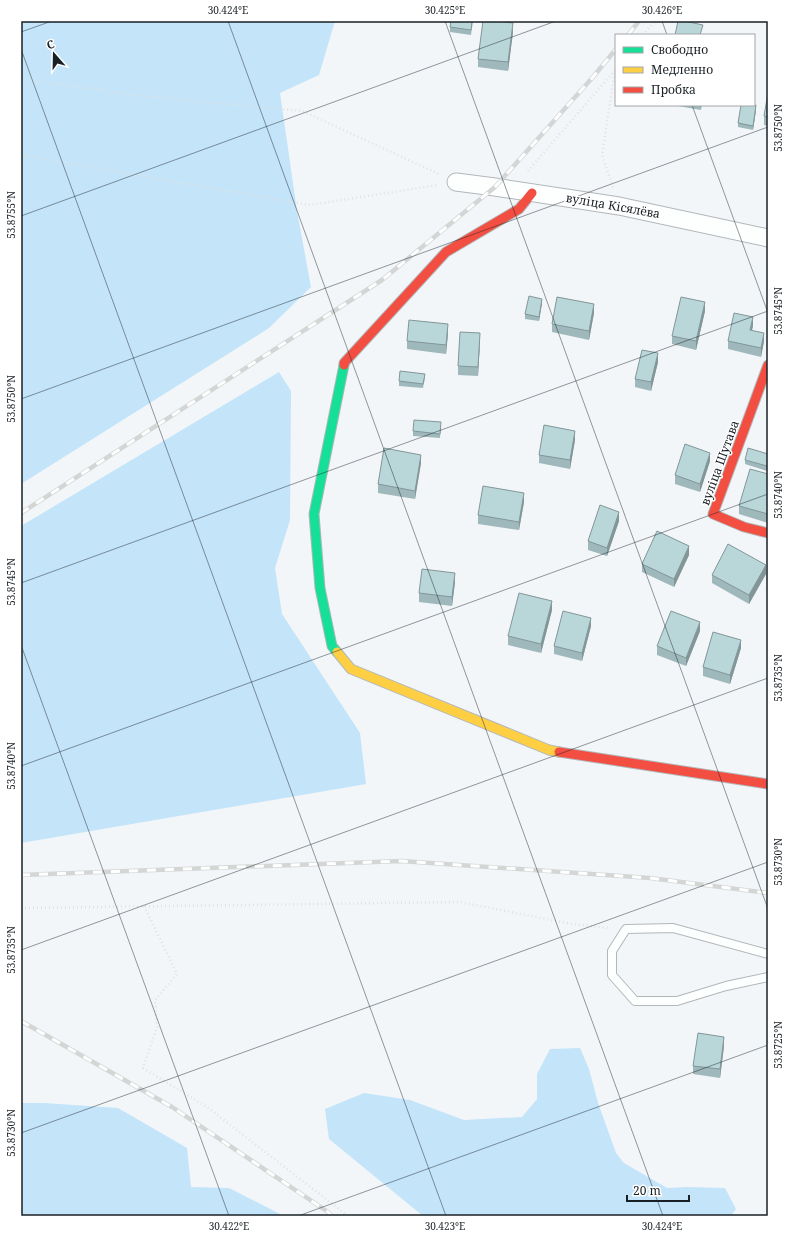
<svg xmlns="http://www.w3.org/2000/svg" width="789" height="1237" font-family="'Noto Serif',serif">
  <rect width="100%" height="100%" fill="#f2f6f9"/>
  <g fill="#c3e4f9">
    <polygon points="21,21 335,21 319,75 280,93 297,211 311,287 269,328 21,484"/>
    <polygon points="279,372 291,391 290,520 275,568 282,614 360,733 366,784 21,843 21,526"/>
    <polygon points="580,1048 589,1069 598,1103 616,1153 624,1163 667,1188 687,1187 725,1188 736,1209 731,1216 423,1216 329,1139 325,1109 364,1093 410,1100 464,1120 522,1117 537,1099 537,1074 550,1049"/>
    <polygon points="21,1103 44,1103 118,1108 187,1148 191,1187 229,1188 284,1216 21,1216"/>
  </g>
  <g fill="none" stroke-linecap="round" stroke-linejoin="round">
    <g stroke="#b2b7ba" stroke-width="10">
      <polyline id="lane" points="768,954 673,928 626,929 612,951 612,975 635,1001 677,1001 726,986 768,977"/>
    </g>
    <g stroke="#b2b7ba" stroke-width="19">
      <polyline id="street" points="456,182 495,187 619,206 768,238"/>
    </g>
    <g stroke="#b2b7ba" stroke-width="11">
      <polyline id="fast" points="337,652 332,646 320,588 314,514 344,365"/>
    </g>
    <g stroke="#b2b7ba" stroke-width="11">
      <polyline id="slow" points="337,652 351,669 549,750 559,752"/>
    </g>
    <g stroke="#b2b7ba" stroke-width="11">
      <g id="jam">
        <polyline points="344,365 344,363 446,252 519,209 532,193"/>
        <polyline points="768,365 713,514 744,527 768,533"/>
        <polyline points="559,752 768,784"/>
      </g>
    </g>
    <g stroke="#e0e2e2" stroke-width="2.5" stroke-dasharray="1 3" stroke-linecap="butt">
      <polyline points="643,35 655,21"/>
      <polyline points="21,79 141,96 302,111 439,174"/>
      <polyline points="21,155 310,205 438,185"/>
      <polyline points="528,171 615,70"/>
      <polyline points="613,187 602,155 615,70"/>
      <polyline points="144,906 177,974 155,1000 157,1027 143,1068 207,1107 348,1216"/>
      <polyline points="21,908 460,902 572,924 610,928"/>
    </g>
    <use href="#lane" stroke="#fdfefe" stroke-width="8"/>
    <use href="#street" stroke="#fdfefe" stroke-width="17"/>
    <use href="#fast" stroke="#16e098" stroke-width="9"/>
    <use href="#slow" stroke="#ffcf43" stroke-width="9"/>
    <use href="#jam" stroke="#f24e42" stroke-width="9"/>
    <g stroke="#d4d6d6" stroke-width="4.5">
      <g id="rail">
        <polyline points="628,35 639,21"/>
        <polyline points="21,513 382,280 495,187 593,77 616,49"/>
        <polyline points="21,875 401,861 650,878 768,893"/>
        <polyline points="21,1021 172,1107 328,1212 332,1216"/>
      </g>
    </g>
    <use href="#rail" stroke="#fff" stroke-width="3" stroke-dasharray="9" stroke-linecap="butt"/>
  </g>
  <g fill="#9fb8bb">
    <polygon points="473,21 471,35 450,32 450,27"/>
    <polygon points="513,32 508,71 478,67 478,59"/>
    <polygon points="768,93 768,126 764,125 764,116"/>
    <polygon points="672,105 702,105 701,110"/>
    <polygon points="756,110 753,130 738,127 738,123"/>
    <polygon points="542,303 539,321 525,319 525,314"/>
    <polygon points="705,311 696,350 672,344 672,336"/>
    <polygon points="594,313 589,340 552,332 552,324"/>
    <polygon points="753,326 752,330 764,341 761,357 728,349 728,341"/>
    <polygon points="448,333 446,354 407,349 407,341"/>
    <polygon points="480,341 478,376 458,375 458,366"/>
    <polygon points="658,362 651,391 635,387 635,379"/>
    <polygon points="425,378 423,388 399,386 399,381"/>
    <polygon points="441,427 440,438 413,436 413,431"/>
    <polygon points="575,440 570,469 539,463 539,455"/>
    <polygon points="768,454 767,471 745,464 745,460"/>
    <polygon points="710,461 700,492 675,484 675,475"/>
    <polygon points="421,463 415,499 378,493 378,484"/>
    <polygon points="768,474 768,523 739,514 739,506"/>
    <polygon points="524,502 519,530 478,524 478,515"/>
    <polygon points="619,521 607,556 588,550 588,541"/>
    <polygon points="689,555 674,587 642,572 642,564"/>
    <polygon points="766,574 749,604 712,583 712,575"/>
    <polygon points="455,582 452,606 419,602 419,593"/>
    <polygon points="552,610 541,653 508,645 508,636"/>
    <polygon points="591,626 582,661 554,654 554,646"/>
    <polygon points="700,631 686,666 657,655 657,646"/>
    <polygon points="741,648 730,684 703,676 703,667"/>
    <polygon points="724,1046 720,1078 693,1074 693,1066"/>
  </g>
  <g fill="#829698">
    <polygon points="513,23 513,32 508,71 508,62"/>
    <polygon points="756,105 756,110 753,130 753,126"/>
    <polygon points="542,299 542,303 539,321 539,317"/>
    <polygon points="705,302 705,311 696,350 696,341"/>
    <polygon points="594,304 594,313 589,340 589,331"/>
    <polygon points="753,317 753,326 750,338 750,330"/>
    <polygon points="448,324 448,333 446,354 446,345"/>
    <polygon points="480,333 480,341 478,376 478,367"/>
    <polygon points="764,333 764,341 761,357 761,348"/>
    <polygon points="658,353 658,362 651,391 651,382"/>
    <polygon points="575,431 575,440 570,469 570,460"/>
    <polygon points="710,453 710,461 700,492 700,484"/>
    <polygon points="421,455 421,463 415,499 415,491"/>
    <polygon points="524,493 524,502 519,530 519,522"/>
    <polygon points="619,512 619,521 607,556 607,548"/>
    <polygon points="689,546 689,555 674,587 674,579"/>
    <polygon points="766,565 766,574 749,604 749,595"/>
    <polygon points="455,573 455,582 452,606 452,597"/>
    <polygon points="552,601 552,610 541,653 541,644"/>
    <polygon points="591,618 591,626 582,661 582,653"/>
    <polygon points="700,622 700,631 686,666 686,658"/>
    <polygon points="741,640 741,648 730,684 730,675"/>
    <polygon points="724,1037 724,1046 720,1078 720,1069"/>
  </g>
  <g fill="#b9d6d9" stroke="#829698">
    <polygon points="451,21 472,21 471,30 450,27"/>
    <polygon points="483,21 496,21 513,23 508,62 478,59"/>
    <polygon points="678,21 684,21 703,25 700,35 675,35"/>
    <polygon points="768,93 768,117 764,116"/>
    <polygon points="741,105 756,105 753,126 738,123"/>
    <polygon points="529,296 542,299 539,317 525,314"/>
    <polygon points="557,297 594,304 589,331 552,324"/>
    <polygon points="681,297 705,302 696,341 672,336"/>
    <polygon points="734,313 753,317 750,330 764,333 761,348 728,341"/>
    <polygon points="409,320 448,324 446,345 407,341"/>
    <polygon points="460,332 480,333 478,367 458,366"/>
    <polygon points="642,350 658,353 651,382 635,379"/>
    <polygon points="400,371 425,374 423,384 399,381"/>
    <polygon points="414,420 441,422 440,434 413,431"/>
    <polygon points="544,425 575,431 570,460 539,455"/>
    <polygon points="685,444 710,453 700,484 675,475"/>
    <polygon points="384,448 421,455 415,491 378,484"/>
    <polygon points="748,448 768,454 768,462 767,466 745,460"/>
    <polygon points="750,469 768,474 768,514 739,506"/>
    <polygon points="483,486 524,493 519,522 478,515"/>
    <polygon points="600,505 619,512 607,548 588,541"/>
    <polygon points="657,531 689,546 674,579 642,564"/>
    <polygon points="728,544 766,565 749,595 712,575"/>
    <polygon points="422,569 455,573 452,597 419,593"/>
    <polygon points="519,593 552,601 541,644 508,636"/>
    <polygon points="563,611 591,618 582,653 554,646"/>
    <polygon points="671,611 700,622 686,658 657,646"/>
    <polygon points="713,632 741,640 730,675 703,667"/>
    <polygon points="698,1033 724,1037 720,1069 693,1066"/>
  </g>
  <path fill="none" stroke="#192025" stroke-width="1" stroke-opacity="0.45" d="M228,21L663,1216M445,21L768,909M662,21L667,35M21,32L52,21M21,49L446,1216M692,105L768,313M21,216L556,21M21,399L768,127M21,583L768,311M21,645L229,1216M21,766L768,494M21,950L768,678M21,1133L768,862M298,1216L768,1045"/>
  <g text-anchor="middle" stroke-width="3" stroke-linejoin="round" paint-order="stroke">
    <g font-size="12" fill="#192025" stroke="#fff">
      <text transform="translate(613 206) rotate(10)" y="4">вуліца Кісялёва</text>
      <text transform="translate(720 463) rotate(-70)" y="4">вуліца Шутава</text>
    </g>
  </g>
  <rect width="789" height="1237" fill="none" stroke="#ffffff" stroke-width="44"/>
  <rect x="615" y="34" width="140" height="72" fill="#ffffff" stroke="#a3a6a8"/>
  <rect x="623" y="47" width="20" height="6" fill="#16e098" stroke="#a3a6a8"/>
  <text x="651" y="54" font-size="12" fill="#192025">Свободно</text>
  <rect x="623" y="67" width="20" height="6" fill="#ffcf43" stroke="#a3a6a8"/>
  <text x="651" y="74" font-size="12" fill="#192025">Медленно</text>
  <rect x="623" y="87" width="20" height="6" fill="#f24e42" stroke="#a3a6a8"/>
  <text x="651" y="94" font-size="12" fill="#192025">Пробка</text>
  <g transform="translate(54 54) rotate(340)" stroke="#ffffff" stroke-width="3" paint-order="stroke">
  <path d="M0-3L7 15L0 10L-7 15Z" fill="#192025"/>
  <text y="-6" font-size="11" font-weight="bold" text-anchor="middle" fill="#192025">С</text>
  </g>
  <path d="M627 1195v6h62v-6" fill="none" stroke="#192025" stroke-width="2"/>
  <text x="633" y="1195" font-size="12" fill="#192025" stroke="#ffffff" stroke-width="3" paint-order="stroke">20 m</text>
  <rect x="22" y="22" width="745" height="1193" fill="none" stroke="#192025" stroke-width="1.5"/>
  <g font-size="10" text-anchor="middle" fill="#192025">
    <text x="228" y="14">30.424°E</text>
    <text x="445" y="14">30.425°E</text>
    <text x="662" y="14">30.426°E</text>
    <text transform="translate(778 128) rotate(-90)" y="4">53.8750°N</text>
    <text transform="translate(11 215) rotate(-90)" y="4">53.8755°N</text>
    <text transform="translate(778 311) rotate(-90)" y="4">53.8745°N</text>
    <text transform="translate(11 399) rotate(-90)" y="4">53.8750°N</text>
    <text transform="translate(778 495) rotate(-90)" y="4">53.8740°N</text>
    <text transform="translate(11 582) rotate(-90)" y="4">53.8745°N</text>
    <text transform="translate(778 678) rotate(-90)" y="4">53.8735°N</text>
    <text transform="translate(11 766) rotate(-90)" y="4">53.8740°N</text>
    <text transform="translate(778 862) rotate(-90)" y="4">53.8730°N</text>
    <text transform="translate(11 950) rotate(-90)" y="4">53.8735°N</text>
    <text transform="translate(778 1045) rotate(-90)" y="4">53.8725°N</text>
    <text transform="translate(11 1133) rotate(-90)" y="4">53.8730°N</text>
    <text x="229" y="1230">30.422°E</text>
    <text x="445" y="1230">30.423°E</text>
    <text x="662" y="1230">30.424°E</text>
  </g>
</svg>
